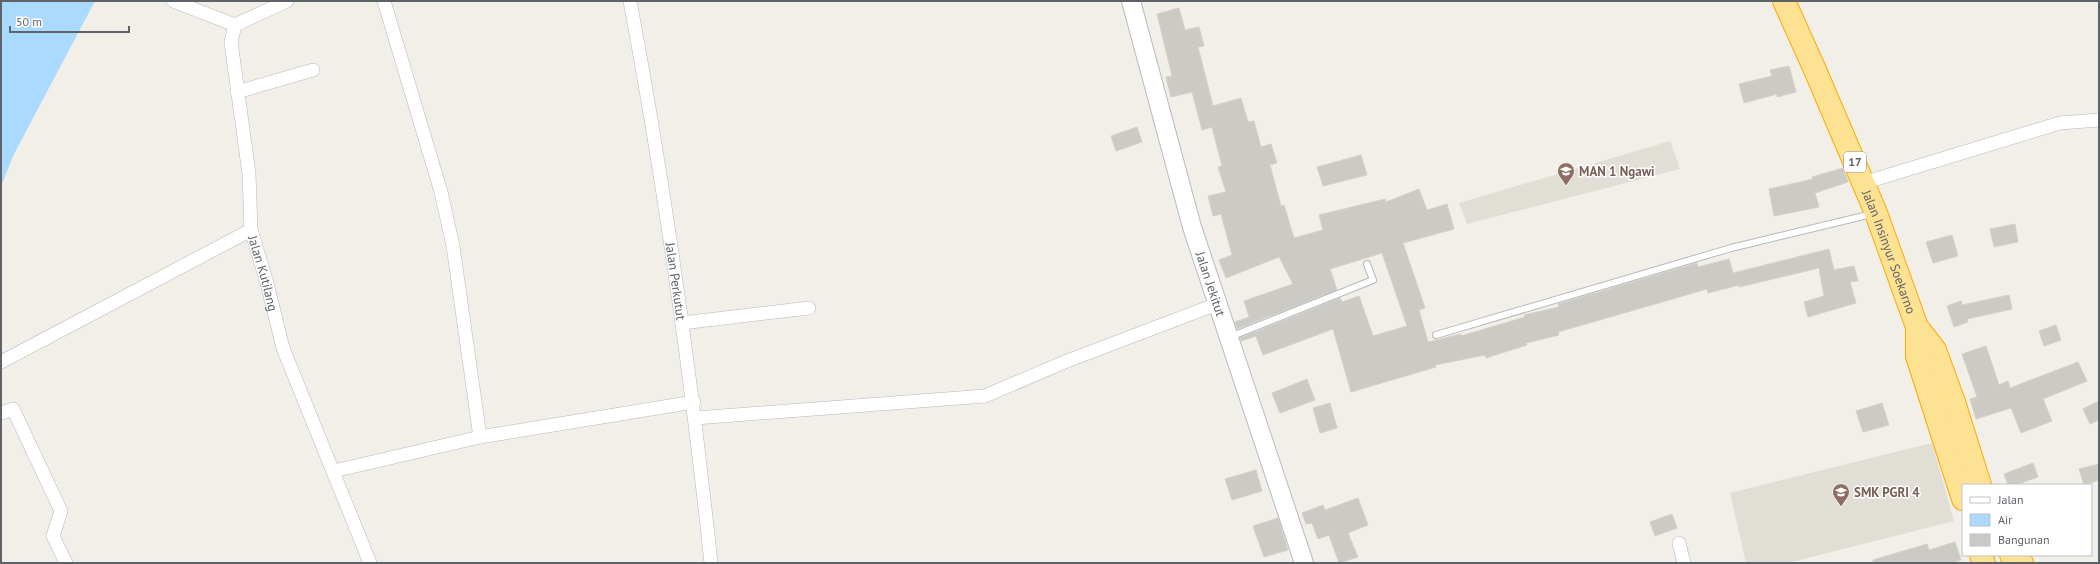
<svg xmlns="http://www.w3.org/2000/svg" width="2100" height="564" font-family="'PT Sans',sans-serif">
  <rect width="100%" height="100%" fill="#f1efe8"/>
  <g fill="#e1ded6">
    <polygon points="1670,141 1680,169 1467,224 1459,203"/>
    <polygon points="1932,443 1954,521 1788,563 1746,563 1730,493"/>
  </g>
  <polygon fill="#aadaff" points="1,1 95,1 14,154 1,186"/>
  <g fill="#cccac5" stroke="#d6d1c6">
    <polygon points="1179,8 1185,30 1199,27 1204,46 1198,47 1213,106 1241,98 1248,122 1254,121 1261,147 1271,144 1277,163 1270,165 1281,206 1284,205 1294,238 1323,230 1319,215 1385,199 1386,202 1419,189 1427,210 1447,204 1454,229 1403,243 1425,308 1419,310 1428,342 1461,334 1461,336 1525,317 1524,315 1559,307 1558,304 1697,263 1698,267 1729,259 1733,273 1829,249 1834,270 1854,266 1858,281 1850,282 1856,303 1808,317 1804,302 1824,296 1819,268 1739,287 1739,285 1708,293 1707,289 1558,332 1559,335 1526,343 1527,345 1486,358 1485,355 1435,365 1436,367 1351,392 1333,329 1263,355 1256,336 1241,341 1240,338 1340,298 1342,302 1359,296 1373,336 1407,326 1382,253 1330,269 1337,290 1237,329 1235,322 1249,317 1244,301 1293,284 1279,257 1226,278 1219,260 1232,255 1221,214 1213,216 1208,196 1226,192 1218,167 1222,166 1212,127 1202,130 1192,92 1171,97 1166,77 1172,76 1157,14"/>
    <polygon points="1789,66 1796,92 1777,97 1777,94 1744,103 1739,84 1772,76 1770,70"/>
    <polygon points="1137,127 1142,142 1116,151 1111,136"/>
    <polygon points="1361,155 1367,175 1323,186 1317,167"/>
    <polygon points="1843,168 1848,182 1815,193 1819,207 1774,216 1769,189 1813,179 1812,177"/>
    <polygon points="2015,224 2018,242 1994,247 1990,229"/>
    <polygon points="1952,235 1958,256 1933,263 1926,242"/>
    <polygon points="2009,295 2012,309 1967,319 1968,322 1954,327 1947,306 1961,301 1962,305"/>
    <polygon points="2056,325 2061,340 2044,346 2039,331"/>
    <polygon points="1986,346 1999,385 2008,381 2010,388 2078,362 2087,381 2043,399 2052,421 2021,433 2011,408 1976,419 1970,399 1977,397 1962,354"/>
    <polygon points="1307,379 1315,400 1280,413 1272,393"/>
    <polygon points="2099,401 2099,420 2090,424 2083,409"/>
    <polygon points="1330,403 1337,428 1320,433 1313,408"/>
    <polygon points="1882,403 1889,425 1863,432 1856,411"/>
    <polygon points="2033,463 2038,477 2016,485 2008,485 2004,474"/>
    <polygon points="2099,464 2099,480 2084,485 2079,469"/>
    <polygon points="1256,470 1262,491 1232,500 1225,479"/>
    <polygon points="1358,498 1368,525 1348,533 1358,557 1339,563 1329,535 1318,539 1312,523 1306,524 1302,513 1323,505 1325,510"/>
    <polygon points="1672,514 1677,528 1655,536 1650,522"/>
    <polygon points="1278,518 1288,550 1264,557 1253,526"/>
    <polygon points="1955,542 1961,560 1950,563 1873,563 1873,560 1927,544 1929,550"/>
  </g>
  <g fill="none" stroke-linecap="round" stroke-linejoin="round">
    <g stroke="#b5b8bc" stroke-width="8">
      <g id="lane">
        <polyline points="1436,335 1731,248 1872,214"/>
        <polyline points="1230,337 1373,280 1367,264"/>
      </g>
    </g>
    <g stroke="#b5b8bc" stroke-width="14">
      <g id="street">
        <polyline points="173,1 235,25"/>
        <path id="s1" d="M287,1L235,25L231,42L249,174L251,230L267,283L283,348L370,563"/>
        <polyline points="384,1 441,192 453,246 480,437"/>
        <path id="s2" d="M630,1C665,187 691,375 711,563"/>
        <polyline points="237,92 313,70"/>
        <polyline points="1863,183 2060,123 2099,120"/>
        <polyline points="682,323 809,308"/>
        <polyline points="1,362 251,230"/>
        <polyline points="1,413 13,409 61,511 53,536 66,563"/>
        <polyline points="695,418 985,396 1067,361 1217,304"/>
        <polyline points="334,471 480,437 694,402"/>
        <polyline points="1679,543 1684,563"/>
      </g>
    </g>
    <g stroke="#b6babf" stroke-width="20">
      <g id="secondary">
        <path id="s3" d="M1131,1L1192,227L1304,563"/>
      </g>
    </g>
    <g stroke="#f9ab00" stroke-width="24">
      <g id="highway">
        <path id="s4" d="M1784,1L1815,70L1876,213L1917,327L1935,350L1954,402L1980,485"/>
        <polyline points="1917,327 1917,356 1963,499"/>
        <polyline points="1981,555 1984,563"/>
        <polyline points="2011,555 2022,563"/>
      </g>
    </g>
    <use href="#lane" stroke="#fff" stroke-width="6"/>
    <use href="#street" stroke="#fff" stroke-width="13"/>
    <use href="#secondary" stroke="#fff" stroke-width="18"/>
    <use href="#highway" stroke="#fde293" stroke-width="22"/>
  </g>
  <defs>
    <g id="school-pin" transform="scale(0.9)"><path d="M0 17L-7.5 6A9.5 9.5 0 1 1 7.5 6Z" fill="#8d6e63" stroke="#fff"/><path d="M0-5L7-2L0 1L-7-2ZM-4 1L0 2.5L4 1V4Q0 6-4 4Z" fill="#fff"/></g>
  </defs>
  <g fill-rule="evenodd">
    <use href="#school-pin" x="1566" y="171"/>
    <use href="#school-pin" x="1841" y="492"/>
  </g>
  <g text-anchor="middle" stroke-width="3" stroke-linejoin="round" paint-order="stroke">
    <rect fill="#fff" stroke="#8f9295" stroke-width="1" x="1844" y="152" width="22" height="20" rx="3"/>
    <g font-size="12" font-weight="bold" fill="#5f6368">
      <text x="1855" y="166">17</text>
    </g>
    <g font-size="13" font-weight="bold" fill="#785e54" stroke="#fff" text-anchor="start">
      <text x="1579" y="176">MAN 1 Ngawi</text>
      <text x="1854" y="497">SMK PGRI 4</text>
    </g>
    <g font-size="13" fill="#5f6368" stroke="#fff">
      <text dy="5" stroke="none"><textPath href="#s4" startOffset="272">Jalan Insinyur Soekarno</textPath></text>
      <text dy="5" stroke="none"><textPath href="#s1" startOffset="309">Jalan Kutilang</textPath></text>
      <text dy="5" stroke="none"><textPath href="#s2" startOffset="284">Jalan Perkutut</textPath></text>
      <text dy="5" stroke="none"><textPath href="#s3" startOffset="294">Jalan Jekitut</textPath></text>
    </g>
  </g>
  <rect width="2100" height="564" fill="none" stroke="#5f6368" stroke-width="4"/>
  <rect x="1962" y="484" width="130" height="72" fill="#ffffff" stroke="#bfc1c3"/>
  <rect x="1970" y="497" width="20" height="6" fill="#ffffff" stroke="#bfc1c3"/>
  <text x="1998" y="504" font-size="12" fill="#5f6368">Jalan</text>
  <rect x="1970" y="514" width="20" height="12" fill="#aadaff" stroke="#bfc1c3"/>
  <text x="1998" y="524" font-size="12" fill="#5f6368">Air</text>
  <rect x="1970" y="534" width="20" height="12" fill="#cccac5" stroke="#bfc1c3"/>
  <text x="1998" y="544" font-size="12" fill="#5f6368">Bangunan</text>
  <path d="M10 26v6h119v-6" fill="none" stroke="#5f6368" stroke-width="2"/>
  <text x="16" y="26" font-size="12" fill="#5f6368" stroke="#ffffff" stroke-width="3" paint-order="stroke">50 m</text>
</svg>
